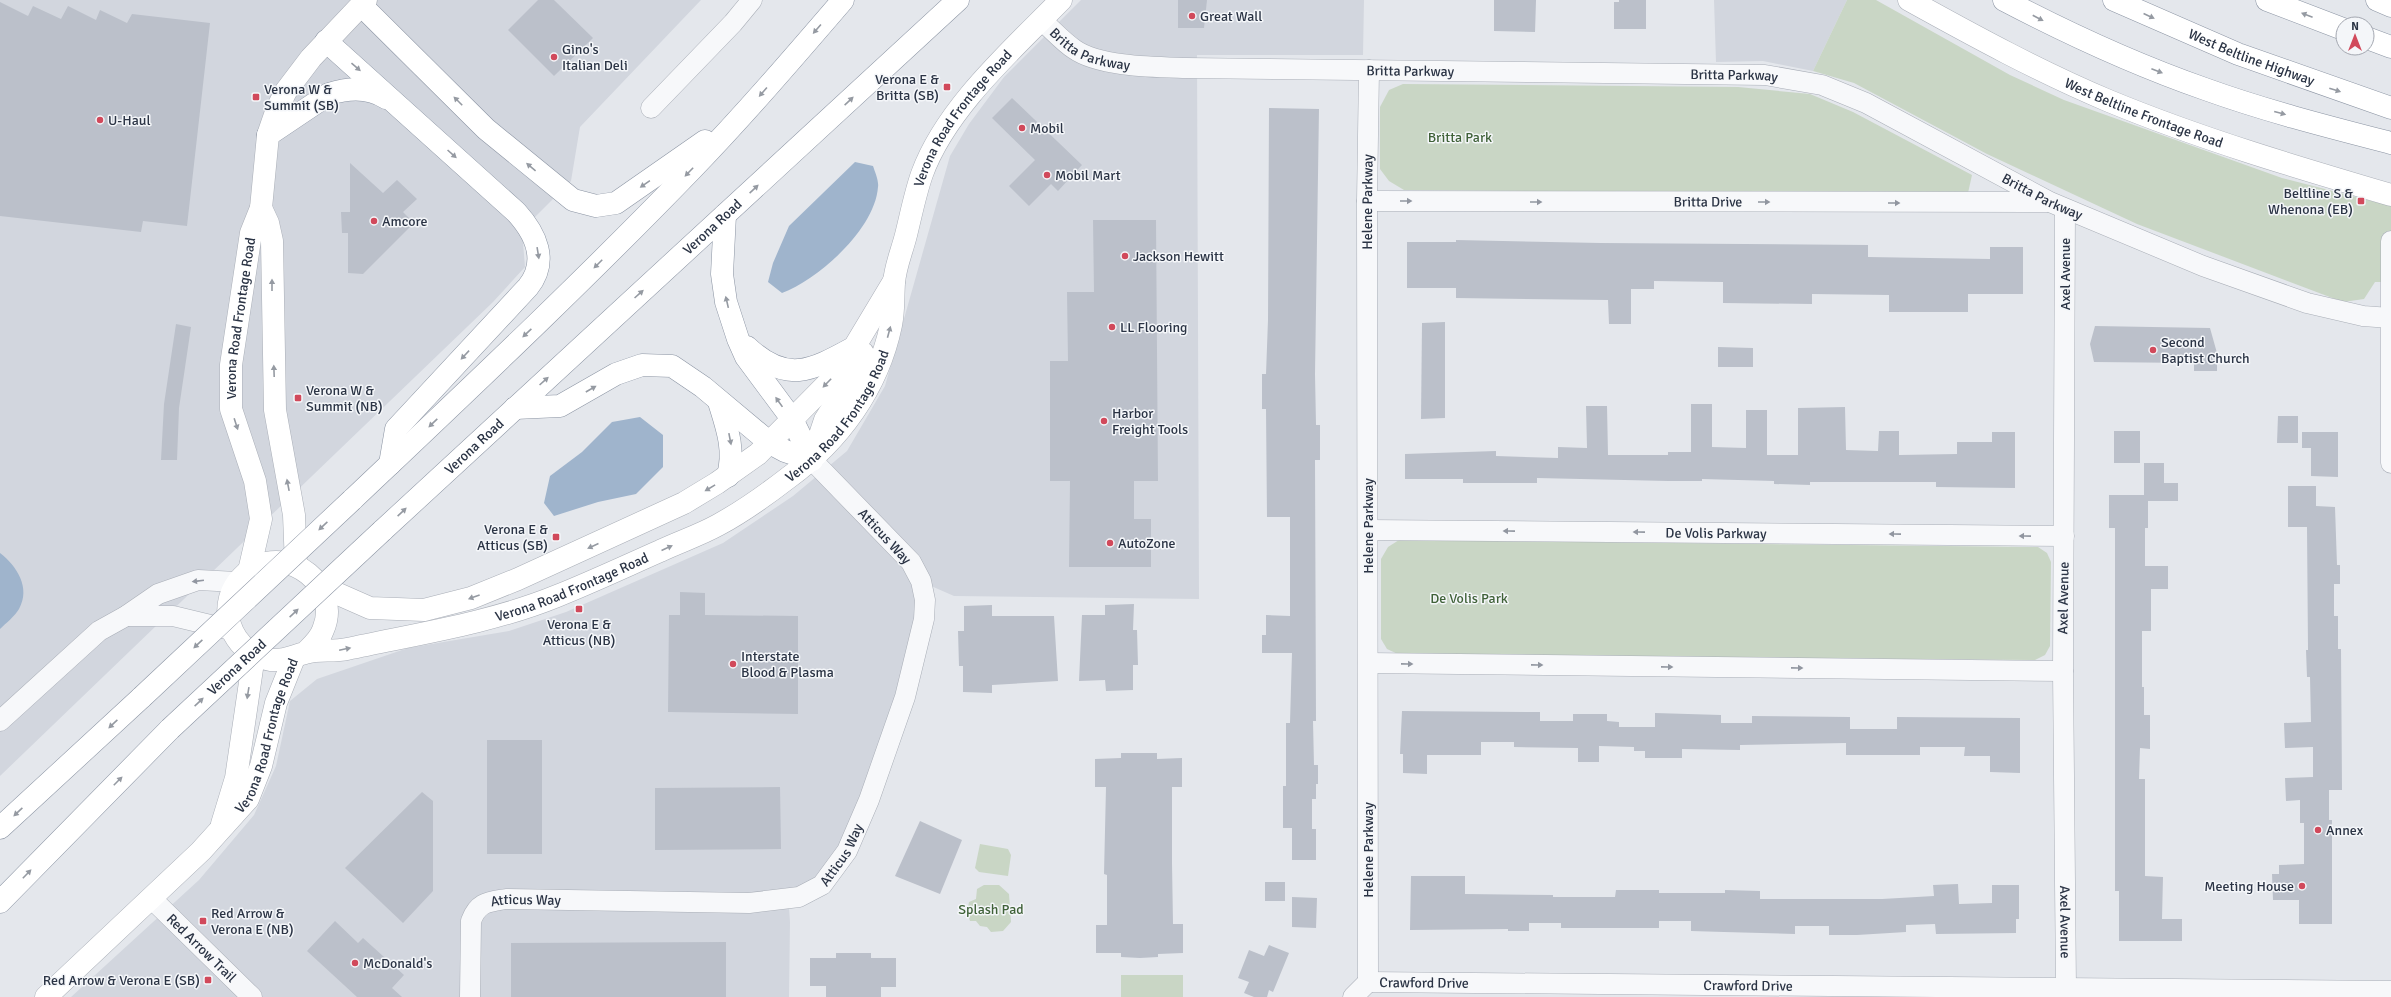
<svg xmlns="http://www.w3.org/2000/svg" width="2391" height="997" font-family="Signika,sans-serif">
  <rect width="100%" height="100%" fill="#e4e7ec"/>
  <g fill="#d2d6de">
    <polygon points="0,0 701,0 580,127 571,181 522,230 525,267 493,302 0,776"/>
    <polygon points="1081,0 1364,0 1363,55 1197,55 1199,599 954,596 922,582 924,619 833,871 788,893 790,922 789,997 71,997 199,880 254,815 276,766 290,701 317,679 408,648 509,631 566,612 723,543 793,496 847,451 885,386 950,156 969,124 1004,77"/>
    <polygon points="1714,0 1847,0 1813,71 1763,61 1716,62"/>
  </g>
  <g fill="#c9d6c5">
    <polygon points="1847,0 1876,0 2010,75 2064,100 2282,178 2391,206 2391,282 2375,282 2364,299 2343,302 2137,224 1987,154 1854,83 1813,71"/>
    <polygon points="1403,84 1738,87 1810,94 1853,112 1972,175 1968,193 1954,195 1404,190 1389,181 1380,169 1380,107 1389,90"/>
    <polygon points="1399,540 2038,547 2047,553 2051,562 2050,646 2045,655 2035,660 1400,655 1387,649 1381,639 1381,559 1388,547"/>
    <polygon points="980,844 1008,849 1011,855 1008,876 979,872 975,868"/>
    <polygon points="984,885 999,885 1009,894 1011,922 1003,931 991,932 987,927 980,926 976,921 970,921 967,912 969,902 976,899 977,889"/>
    <rect x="1121" y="975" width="62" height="22"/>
  </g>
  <g fill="#9fb4cc">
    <path d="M855,162L873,166C875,172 879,181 878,187C875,229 819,279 782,293L768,282L773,263L789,226Z"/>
    <polygon points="640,417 663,435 663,467 636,494 598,502 554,516 544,503 550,476 582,452 612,422"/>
    <path d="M0,553C17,566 31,588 19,609C15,616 6,623 0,629Z"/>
  </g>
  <g fill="#bbc0ca">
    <polygon points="538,0 554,0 593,38 554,76 508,30"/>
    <polygon points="1178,0 1207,0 1204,28 1178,28"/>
    <polygon points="1494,0 1536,0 1535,32 1494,31"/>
    <polygon points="1619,0 1646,0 1646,29 1614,29 1614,2 1619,2"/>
    <polygon points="0,2 28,16 33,6 61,19 68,6 96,20 100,10 127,23 132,14 210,23 187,226 143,221 141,232 0,216"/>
    <polygon points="1012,98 1082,165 1058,191 1051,184 1029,206 1009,186 1035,160 992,118"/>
    <polygon points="1269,108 1319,109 1315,374 1316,425 1320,425 1320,460 1315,460 1316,721 1313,721 1314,765 1318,765 1318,784 1316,784 1316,799 1312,799 1312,829 1316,829 1316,860 1292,860 1292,828 1283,828 1283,786 1286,786 1286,723 1290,723 1292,653 1262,653 1262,635 1266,635 1266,615 1290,616 1290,517 1267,517 1266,409 1262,409 1262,374 1266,374 1268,320"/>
    <polygon points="350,163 383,193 397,180 417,199 403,212 414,223 363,274 348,273 348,233 342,233 341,212 350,212"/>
    <polygon points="1093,220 1156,220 1158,481 1134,481 1134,519 1151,519 1151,567 1069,567 1070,481 1050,481 1050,361 1068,361 1067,292 1094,292"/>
    <polygon points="1456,240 1601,243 1868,245 1868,257 1990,259 1990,247 2023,247 2023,294 1968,294 1968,312 1889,312 1889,295 1812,294 1812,304 1723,303 1723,282 1654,281 1654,289 1631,289 1631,324 1609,324 1608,300 1456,298 1456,288 1407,288 1407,242 1456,242"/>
    <polygon points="1445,322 1445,418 1421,419 1422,323"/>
    <polygon points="176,324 191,327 179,408 177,460 161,460 164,404"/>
    <polygon points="2095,326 2210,328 2217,353 2217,371 2194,371 2194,363 2094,362 2090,344"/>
    <polygon points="1718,347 1753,348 1753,367 1718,367"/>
    <polygon points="1691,404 1712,404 1712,447 1746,448 1746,410 1767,410 1767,455 1798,455 1798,408 1845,407 1846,450 1878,451 1879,431 1899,431 1899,455 1957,454 1957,442 1992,442 1992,432 2015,432 2015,488 1936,487 1936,482 1810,482 1810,485 1774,484 1774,481 1702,479 1702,481 1668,481 1537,478 1537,483 1463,483 1463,479 1405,479 1405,454 1496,451 1496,456 1558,458 1558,447 1587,448 1586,406 1607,406 1608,455 1668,455 1668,452 1691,452"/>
    <polygon points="2278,416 2298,416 2298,443 2277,443"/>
    <rect x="2114" y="431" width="26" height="32"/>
    <polygon points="2302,432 2338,432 2338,477 2311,476 2311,448 2302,448"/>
    <polygon points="2144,463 2164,463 2164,483 2178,483 2178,501 2148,501 2148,528 2145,528 2145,566 2168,566 2168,589 2151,589 2151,631 2142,631 2142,687 2144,687 2144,715 2150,715 2150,749 2140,748 2139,779 2145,779 2145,876 2163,877 2162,919 2182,919 2182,941 2119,941 2119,891 2115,891 2115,528 2109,528 2109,495 2144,495"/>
    <polygon points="2288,486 2316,486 2316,506 2335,507 2337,565 2340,565 2340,584 2334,584 2334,616 2338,616 2338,649 2341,649 2342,790 2329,790 2329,820 2332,820 2332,924 2299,924 2299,900 2273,900 2272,874 2279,874 2279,865 2304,864 2304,823 2300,823 2300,800 2286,801 2285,778 2313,777 2313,747 2285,748 2284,723 2311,722 2310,677 2307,677 2306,650 2308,650 2307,527 2288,527"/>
    <polygon points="680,592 705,593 705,615 798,616 798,714 668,712 669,615 680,615"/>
    <polygon points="1134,604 1133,630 1137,630 1138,665 1133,665 1133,690 1106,691 1105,680 1079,681 1082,615 1105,615 1105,605"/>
    <polygon points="992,605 992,616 1054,616 1058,681 992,685 992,693 963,692 963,666 959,666 958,631 964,631 964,606"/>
    <polygon points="1402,711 1540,712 1540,721 1573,721 1573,714 1607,714 1607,721 1619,722 1619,727 1655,727 1655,713 1721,715 1721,723 1752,723 1752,716 1850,717 1850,729 1897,729 1897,717 2020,718 2020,773 1990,772 1990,756 1964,756 1965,747 1920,747 1920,755 1846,755 1846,743 1740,745 1740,750 1682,749 1682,758 1645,758 1645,751 1634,751 1634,747 1599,746 1599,762 1578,762 1578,748 1514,747 1514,742 1481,742 1481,755 1427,755 1427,774 1403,773 1403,754 1400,754"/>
    <rect x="487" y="740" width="55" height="114"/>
    <polygon points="1121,753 1157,753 1157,759 1182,758 1182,787 1172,787 1172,863 1173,924 1183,924 1183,953 1158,954 1158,957 1140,958 1121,957 1121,953 1096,953 1096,925 1107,925 1107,875 1104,874 1106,787 1095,787 1095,759 1121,758"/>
    <polygon points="780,787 781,849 655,850 655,788"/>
    <polygon points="422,792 433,801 433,891 403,923 345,868"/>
    <polygon points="920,821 962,840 940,894 895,876"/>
    <polygon points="1411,876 1465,876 1465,894 1553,895 1553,897 1615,897 1616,890 1659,890 1659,893 1725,893 1725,890 1760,891 1760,899 1882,899 1934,896 1933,885 1958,884 1959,904 1992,903 1992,885 2019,885 2019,919 2016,919 2016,933 1936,934 1935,924 1906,925 1906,932 1857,935 1829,935 1829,926 1795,926 1795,934 1724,932 1691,931 1691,921 1659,921 1659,928 1561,928 1561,923 1529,923 1529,931 1508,931 1508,929 1410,930"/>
    <rect x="1265" y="882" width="20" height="19"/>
    <polygon points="1292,897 1317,898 1316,928 1292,927"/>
    <polygon points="335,921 358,943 363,938 404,975 392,988 402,997 357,997 307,951"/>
    <polygon points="726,942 726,997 511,997 511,943"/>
    <polygon points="1269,945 1289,953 1273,992 1269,990 1267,997 1254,997 1244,993 1249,982 1238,978 1249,950 1264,956"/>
    <polygon points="836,953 871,953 871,958 896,958 896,987 881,987 881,997 826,997 826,986 810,986 810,958 836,958"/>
  </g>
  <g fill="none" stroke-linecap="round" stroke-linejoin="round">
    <g stroke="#a9aeb7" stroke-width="21">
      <g id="street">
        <path id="s1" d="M1041,20C1052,29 1062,41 1074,49C1099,67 1156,67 1186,68L1765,75L1822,85L1866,103L2050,202L2203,266L2307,303L2363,316L2390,318"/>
        <polyline points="651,108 733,23 752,0"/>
        <path id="s2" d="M1367,201L2047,202"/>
        <path id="s3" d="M2065,209L2063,671L2066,987"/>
        <polyline points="2391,241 2391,463"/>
        <path id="s4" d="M1368,530L2064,536"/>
        <polyline points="126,616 173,616 231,630"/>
        <polyline points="1368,663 2063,671"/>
        <polyline points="0,721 99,631 126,616 158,594 198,580 237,582"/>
        <path id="s5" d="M151,898L252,997"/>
        <path id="s6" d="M1368,982L2391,991"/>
        <path id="s7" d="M1368,982L1367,201L1369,70"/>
        <path id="s8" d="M470,997L471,921C478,902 488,902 506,899L749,903L799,897L822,885L847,851L869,800L905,697L924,619L925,600L921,581L911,562L812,460"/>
        <polyline points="1353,997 1368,982"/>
      </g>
    </g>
    <g stroke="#a9aeb7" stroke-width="23">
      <g id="secondary">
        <path id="s9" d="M1909,0C1974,36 2040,72 2109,101C2201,139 2296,167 2391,195"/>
        <polyline points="261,208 268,223 272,241 275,410 294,515 296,565"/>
        <polyline points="812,459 825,420 855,373 863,353"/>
        <path id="s10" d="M249,571L261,519L255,481L231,409V365L251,233L261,208L268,135L277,109L286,91L311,58L366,0"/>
        <polyline points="320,586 370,608 424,610 471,598 518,579 684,503 717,483 758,454 832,379 849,356 894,281"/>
        <path id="s11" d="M306,652C313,645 320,639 323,630C342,586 289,544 250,570C241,577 233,587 230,598C222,627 242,656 271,660C285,661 293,656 305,653C318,649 333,652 347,649C416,634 491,623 557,596C592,582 626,566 660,551C679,542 700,535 718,525C742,512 766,495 788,478C839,441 878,388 891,325C894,311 893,297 894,283C895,267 902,251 906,235C911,215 915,194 922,174C946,108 1012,50 1061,0"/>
        <polyline points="222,824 236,778 254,655"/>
        <path id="s12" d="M46,997L201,851L248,799L261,766L276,703L294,658"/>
      </g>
    </g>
    <g stroke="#8b94a3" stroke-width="23">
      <g id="highway">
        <path d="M2004,0C2069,34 2136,65 2205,89C2266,111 2329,127 2391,143"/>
        <path id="s13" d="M2114,0L2238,54L2391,108"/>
        <polyline points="2267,0 2343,29"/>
        <polyline points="2377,0 2391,6"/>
        <polyline points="361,5 486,129 573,200 596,206 616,203 705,141"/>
        <polyline points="2367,38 2391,47"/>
        <path d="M326,41L516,212C536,234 549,261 528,287L396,429L390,464"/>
        <path d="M268,135L329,94C348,88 368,86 386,98"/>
        <polyline points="725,215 722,274 726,302 738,339 746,357 792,419 812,460"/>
        <path d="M747,347C786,384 811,371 853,348"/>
        <path d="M719,402C727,428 735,449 728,476"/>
        <polyline points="515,408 560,406 616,374 642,365 672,366 703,387 770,443 785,451 812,460"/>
        <path d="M352,500C467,391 583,282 693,168C745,114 794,57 843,0"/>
        <path id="s14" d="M382,531L958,0"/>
        <polyline points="0,828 142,697"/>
        <polyline points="0,902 170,729"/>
      </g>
    </g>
    <use href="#street" stroke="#f7f8fa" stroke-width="20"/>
    <use href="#secondary" stroke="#fff" stroke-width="22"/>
    <use href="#highway" stroke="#fff" stroke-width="22"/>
    <g stroke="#8b94a3" stroke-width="23" stroke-linecap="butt">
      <g id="highway-bridge">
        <polyline points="142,697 352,500"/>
        <path id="s15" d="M170,729L382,531"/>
      </g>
    </g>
    <use href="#highway-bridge" stroke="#fff" stroke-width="22"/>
  </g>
  <defs><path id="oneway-solid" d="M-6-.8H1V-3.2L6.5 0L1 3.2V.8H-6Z"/></defs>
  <g fill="#959aa2">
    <use href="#oneway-solid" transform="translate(2307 15) rotate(-159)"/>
    <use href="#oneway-solid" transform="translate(2149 16) rotate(25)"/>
    <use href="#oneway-solid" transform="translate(2038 18) rotate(28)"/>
    <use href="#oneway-solid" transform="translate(817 29) rotate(131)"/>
    <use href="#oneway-solid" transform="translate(356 67) rotate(41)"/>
    <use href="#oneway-solid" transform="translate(2157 71) rotate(21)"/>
    <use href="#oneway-solid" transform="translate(2335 90) rotate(18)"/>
    <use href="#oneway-solid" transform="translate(763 92) rotate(131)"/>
    <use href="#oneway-solid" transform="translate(458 101) rotate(-135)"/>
    <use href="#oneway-solid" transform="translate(849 101) rotate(-43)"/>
    <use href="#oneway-solid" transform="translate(2280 113) rotate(15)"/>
    <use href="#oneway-solid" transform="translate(452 154) rotate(42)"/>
    <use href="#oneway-solid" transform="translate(531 167) rotate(-140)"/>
    <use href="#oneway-solid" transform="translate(689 172) rotate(134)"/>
    <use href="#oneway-solid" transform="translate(645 184) rotate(145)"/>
    <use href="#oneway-solid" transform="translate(754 189) rotate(-43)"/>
    <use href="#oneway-solid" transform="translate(538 253) rotate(81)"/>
    <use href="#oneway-solid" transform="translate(598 264) rotate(135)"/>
    <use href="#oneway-solid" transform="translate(272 285) rotate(-90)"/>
    <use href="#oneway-solid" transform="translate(639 294) rotate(-42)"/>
    <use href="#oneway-solid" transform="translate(727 302) rotate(-103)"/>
    <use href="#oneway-solid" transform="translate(889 332) rotate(-75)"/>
    <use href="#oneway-solid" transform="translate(527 333) rotate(137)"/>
    <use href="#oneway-solid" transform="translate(465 355) rotate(133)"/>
    <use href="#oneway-solid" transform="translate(274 371) rotate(-92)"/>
    <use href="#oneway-solid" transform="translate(544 381) rotate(-42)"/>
    <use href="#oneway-solid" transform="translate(827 383) rotate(134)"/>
    <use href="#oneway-solid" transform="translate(591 389) rotate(-30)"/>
    <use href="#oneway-solid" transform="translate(779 402) rotate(-125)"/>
    <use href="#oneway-solid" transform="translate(433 423) rotate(136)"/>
    <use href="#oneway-solid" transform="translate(236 424) rotate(72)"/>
    <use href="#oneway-solid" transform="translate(730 439) rotate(79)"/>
    <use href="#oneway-solid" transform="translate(288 485) rotate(-101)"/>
    <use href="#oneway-solid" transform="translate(710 488) rotate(149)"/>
    <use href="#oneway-solid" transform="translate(402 512) rotate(-43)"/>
    <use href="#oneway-solid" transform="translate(323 526) rotate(137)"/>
    <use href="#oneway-solid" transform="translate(593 546) rotate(156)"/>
    <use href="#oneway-solid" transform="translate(667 548) rotate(-24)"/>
    <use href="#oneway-solid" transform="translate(474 597) rotate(160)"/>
    <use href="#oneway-solid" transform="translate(294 613) rotate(-43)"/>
    <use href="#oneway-solid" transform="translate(198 644) rotate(137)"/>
    <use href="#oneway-solid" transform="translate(345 649) rotate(-12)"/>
    <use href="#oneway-solid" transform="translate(248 693) rotate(99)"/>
    <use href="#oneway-solid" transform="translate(199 702) rotate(-43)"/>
    <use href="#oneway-solid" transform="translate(113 724) rotate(137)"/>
    <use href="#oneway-solid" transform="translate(118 781) rotate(-45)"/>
    <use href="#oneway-solid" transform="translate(18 812) rotate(137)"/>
    <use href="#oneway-solid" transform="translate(27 874) rotate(-46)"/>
  </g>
  <g fill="#9196a0">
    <use href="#oneway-solid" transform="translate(1406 201)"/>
    <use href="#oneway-solid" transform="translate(1536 202)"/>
    <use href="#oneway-solid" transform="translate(1764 202)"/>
    <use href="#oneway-solid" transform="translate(1894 203)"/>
    <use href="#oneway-solid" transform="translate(1509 531) rotate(-179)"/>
    <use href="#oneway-solid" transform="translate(1639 532) rotate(-179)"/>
    <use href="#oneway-solid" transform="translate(1895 534) rotate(-179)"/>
    <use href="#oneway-solid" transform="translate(2025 536) rotate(-179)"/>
    <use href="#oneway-solid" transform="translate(198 581) rotate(173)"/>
    <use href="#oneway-solid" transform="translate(1407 664) rotate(1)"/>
    <use href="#oneway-solid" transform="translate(1537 665) rotate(1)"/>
    <use href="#oneway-solid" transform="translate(1667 667) rotate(1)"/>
    <use href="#oneway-solid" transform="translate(1797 668) rotate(1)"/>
  </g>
  <g fill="#d1495b" stroke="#f4f6f9" stroke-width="1.5">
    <circle cx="1192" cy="16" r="4"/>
    <circle cx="554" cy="57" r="4"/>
    <rect x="943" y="83" width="8" height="8" rx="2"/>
    <rect x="252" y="93" width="8" height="8" rx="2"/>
    <circle cx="100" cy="120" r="4"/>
    <circle cx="1022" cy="128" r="4"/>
    <circle cx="1047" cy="175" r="4"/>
    <rect x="2357" y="197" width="8" height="8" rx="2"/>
    <circle cx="374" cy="221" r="4"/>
    <circle cx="1125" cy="256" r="4"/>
    <circle cx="1112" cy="327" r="4"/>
    <circle cx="2153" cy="350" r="4"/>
    <rect x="294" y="394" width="8" height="8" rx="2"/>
    <circle cx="1104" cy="421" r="4"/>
    <rect x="552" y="533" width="8" height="8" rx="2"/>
    <circle cx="1110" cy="543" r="4"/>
    <rect x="575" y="605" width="8" height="8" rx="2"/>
    <circle cx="733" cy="664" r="4"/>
    <circle cx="2318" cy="830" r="4"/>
    <circle cx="2302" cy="886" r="4"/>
    <rect x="199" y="917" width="8" height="8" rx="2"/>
    <circle cx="355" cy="963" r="4"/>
    <rect x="204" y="976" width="8" height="8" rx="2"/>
  </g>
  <g text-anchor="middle" stroke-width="3" stroke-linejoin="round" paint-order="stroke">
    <g font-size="14" fill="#2b3445" stroke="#f4f6f9" text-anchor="start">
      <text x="1200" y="21">Great Wall</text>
      <text x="562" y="54">Gino's<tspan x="562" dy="16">Italian Deli</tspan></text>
      <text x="939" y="84" text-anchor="end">Verona E &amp;<tspan x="939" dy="16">Britta (SB)</tspan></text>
      <text x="264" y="94">Verona W &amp;<tspan x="264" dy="16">Summit (SB)</tspan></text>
      <text x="108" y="125">U-Haul</text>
      <text x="1030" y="133">Mobil</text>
      <text x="1055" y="180">Mobil Mart</text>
      <text x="2353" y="198" text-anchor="end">Beltline S &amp;<tspan x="2353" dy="16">Whenona (EB)</tspan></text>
      <text x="382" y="226">Amcore</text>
      <text x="1133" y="261">Jackson Hewitt</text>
      <text x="1120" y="332">LL Flooring</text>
      <text x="2161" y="347">Second<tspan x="2161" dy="16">Baptist Church</tspan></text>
      <text x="306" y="395">Verona W &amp;<tspan x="306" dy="16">Summit (NB)</tspan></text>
      <text x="1112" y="418">Harbor<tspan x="1112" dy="16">Freight Tools</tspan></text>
      <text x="548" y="534" text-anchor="end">Verona E &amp;<tspan x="548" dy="16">Atticus (SB)</tspan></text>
      <text x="1118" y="548">AutoZone</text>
      <text x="579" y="629" text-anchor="middle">Verona E &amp;<tspan x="579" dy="16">Atticus (NB)</tspan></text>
      <text x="741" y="661">Interstate<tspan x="741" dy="16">Blood &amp; Plasma</tspan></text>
      <text x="2326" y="835">Annex</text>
      <text x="2294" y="891" text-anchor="end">Meeting House</text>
      <text x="211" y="918">Red Arrow &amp;<tspan x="211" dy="16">Verona E (NB)</tspan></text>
      <text x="363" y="968">McDonald's</text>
      <text x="200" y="985" text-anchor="end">Red Arrow &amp; Verona E (SB)</text>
    </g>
    <g font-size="14" fill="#2b3445" stroke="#f4f6f9">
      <text dy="5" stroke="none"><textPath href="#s1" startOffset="59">Britta Parkway</textPath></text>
      <text dy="5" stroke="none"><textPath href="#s13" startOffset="149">West Beltline Highway</textPath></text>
      <text dy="5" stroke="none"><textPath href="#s1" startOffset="383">Britta Parkway</textPath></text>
      <text dy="5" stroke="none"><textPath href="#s1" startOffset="707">Britta Parkway</textPath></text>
      <text dy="5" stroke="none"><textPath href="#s9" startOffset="261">West Beltline Frontage Road</textPath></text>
      <text dy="5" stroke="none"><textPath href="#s11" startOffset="1239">Verona Road Frontage Road</textPath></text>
      <text dy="5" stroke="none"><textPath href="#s1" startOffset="1043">Britta Parkway</textPath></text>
      <text dy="5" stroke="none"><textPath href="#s7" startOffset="780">Helene Parkway</textPath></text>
      <text dy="5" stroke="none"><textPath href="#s2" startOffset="341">Britta Drive</textPath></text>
      <text dy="5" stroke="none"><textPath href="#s14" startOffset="449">Verona Road</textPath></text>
      <text transform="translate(2065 274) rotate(-90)" y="5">Axel Avenue</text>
      <text dy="5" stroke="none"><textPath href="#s10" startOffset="259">Verona Road Frontage Road</textPath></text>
      <text dy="5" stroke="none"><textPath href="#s11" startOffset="907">Verona Road Frontage Road</textPath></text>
      <text dy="5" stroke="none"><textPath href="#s14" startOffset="125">Verona Road</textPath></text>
      <text transform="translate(1368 526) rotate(-90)" y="5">Helene Parkway</text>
      <text dy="5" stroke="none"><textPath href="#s4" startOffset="348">De Volis Parkway</textPath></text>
      <text transform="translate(885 536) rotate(47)" y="5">Atticus Way</text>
      <text dy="5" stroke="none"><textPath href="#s11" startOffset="583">Verona Road Frontage Road</textPath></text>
      <text transform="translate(2063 598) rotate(-89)" y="5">Axel Avenue</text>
      <text dy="5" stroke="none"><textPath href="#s15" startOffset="91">Verona Road</textPath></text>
      <text dy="5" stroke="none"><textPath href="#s12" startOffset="349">Verona Road Frontage Road</textPath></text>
      <text transform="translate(1368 850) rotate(-90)" y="5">Helene Parkway</text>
      <text dy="5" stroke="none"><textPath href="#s8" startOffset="476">Atticus Way</textPath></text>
      <text dy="5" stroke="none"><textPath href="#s8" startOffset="140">Atticus Way</textPath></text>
      <text dy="5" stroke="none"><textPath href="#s3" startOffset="713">Axel Avenue</textPath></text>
      <text dy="5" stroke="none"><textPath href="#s5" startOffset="71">Red Arrow Trail</textPath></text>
      <text dy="5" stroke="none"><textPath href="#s6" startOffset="56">Crawford Drive</textPath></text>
      <text dy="5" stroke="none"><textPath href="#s6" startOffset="380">Crawford Drive</textPath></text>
    </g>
    <g font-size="14" fill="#3f6138" stroke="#f4f6f9">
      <text x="1460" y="142">Britta Park</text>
      <text x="1469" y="603">De Volis Park</text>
      <text x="991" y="914">Splash Pad</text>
    </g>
  </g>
  <g transform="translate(2355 36)"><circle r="19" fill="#f4f6f9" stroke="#a4a8b1"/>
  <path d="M0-3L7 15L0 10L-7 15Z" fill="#d1495b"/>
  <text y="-6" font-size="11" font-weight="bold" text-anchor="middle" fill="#2b3445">N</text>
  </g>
</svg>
